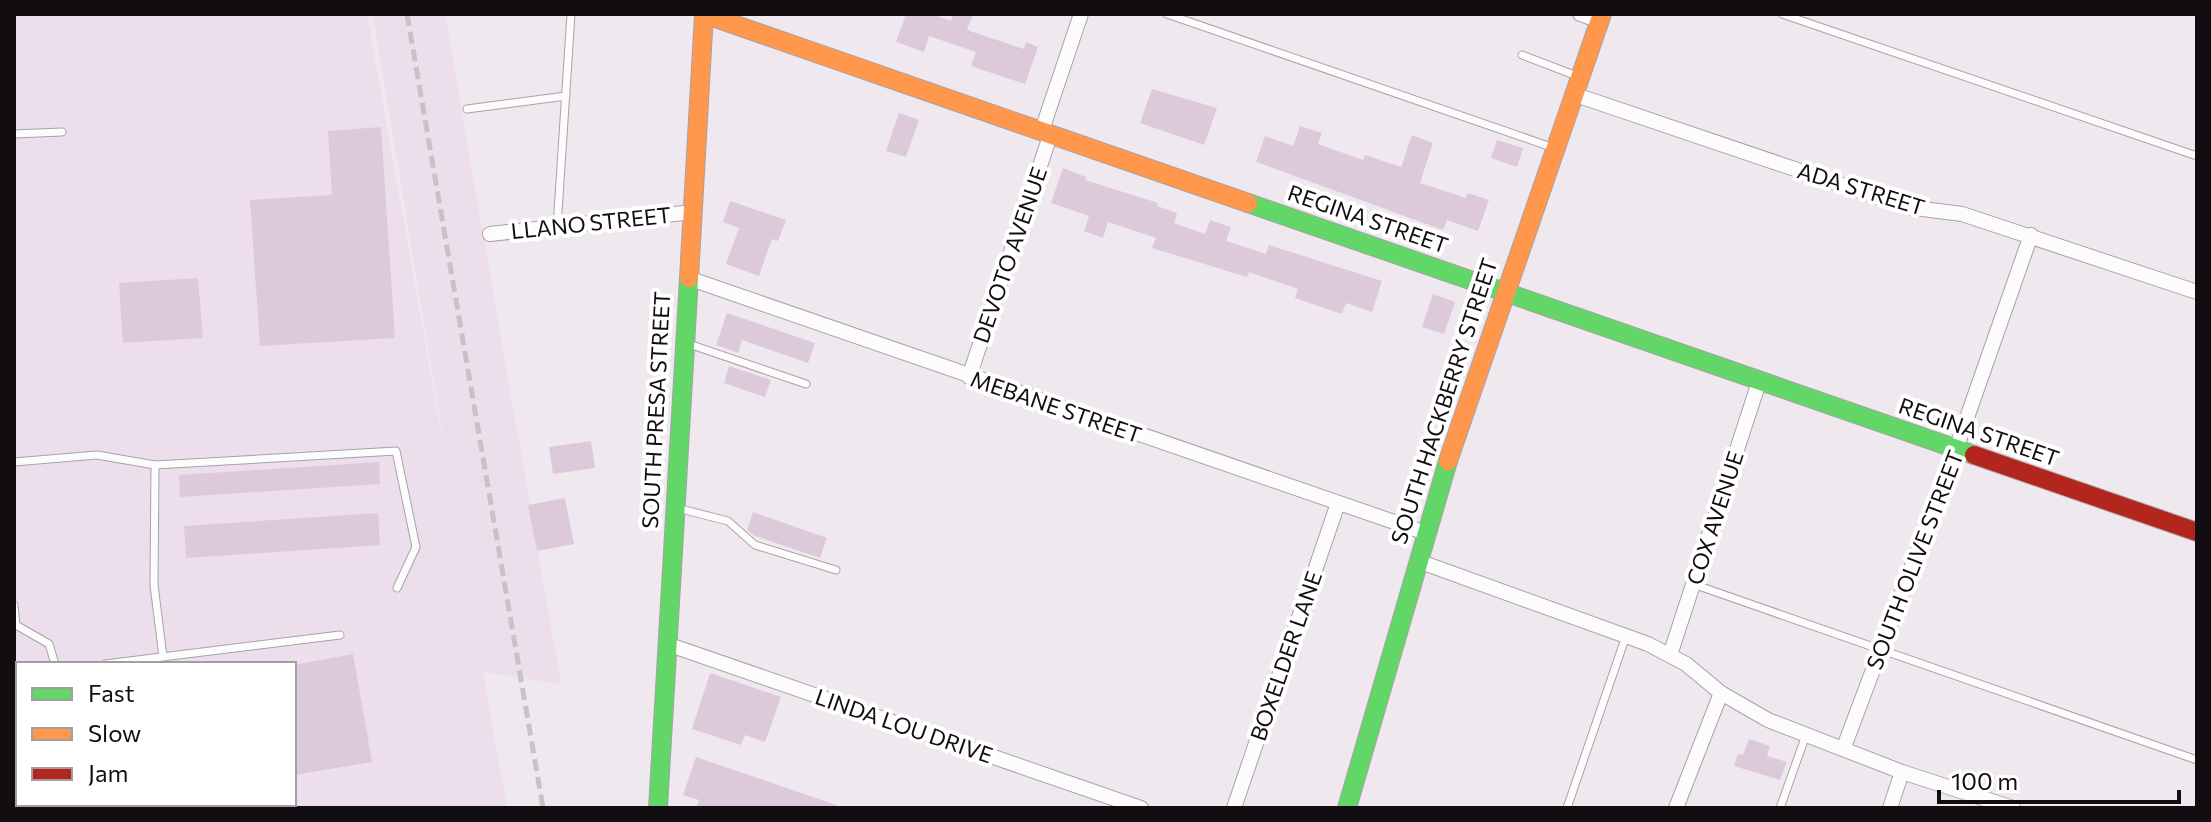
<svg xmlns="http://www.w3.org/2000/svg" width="2211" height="822" font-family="Commissioner,sans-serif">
  <rect width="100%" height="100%" fill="#f0e8ef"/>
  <path fill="#eddeec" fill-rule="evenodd" d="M14,14H367L451,488L373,14H445L561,684L483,672L507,808H14ZM18,664H294V804H18Z"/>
  <g fill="#dccadb">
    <polygon points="906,14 932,14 951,21 953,14 973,14 967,30 1024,49 1026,42 1038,47 1025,84 971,66 976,52 929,36 924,52 896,42"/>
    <polygon points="1152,89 1217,108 1204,145 1140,123"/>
    <polygon points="899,113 919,120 906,157 886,151"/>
    <polygon points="1300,126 1322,133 1318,144 1363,160 1365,155 1401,167 1412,135 1433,143 1420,183 1466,198 1468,193 1489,200 1478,231 1447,220 1443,230 1256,162 1265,136 1293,146"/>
    <polygon points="381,127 395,338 260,346 250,200 332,195 328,131"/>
    <polygon points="1497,140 1523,148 1517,167 1491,158"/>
    <polygon points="1063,168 1086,177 1085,180 1158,203 1157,206 1177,213 1174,223 1205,234 1210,220 1231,227 1226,241 1266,254 1269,245 1382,281 1372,312 1346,303 1342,314 1295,298 1298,289 1249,272 1247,277 1152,248 1156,238 1108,222 1103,238 1084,231 1089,216 1051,203"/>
    <polygon points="730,201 786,220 778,241 772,239 759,276 726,264 739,228 723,222"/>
    <polygon points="198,278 203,338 123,343 119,283"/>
    <polygon points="1433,294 1455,302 1444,334 1422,327"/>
    <polygon points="727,313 815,343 808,363 742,340 738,353 716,345"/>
    <polygon points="729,366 771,380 765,397 724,383"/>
    <polygon points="591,441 595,468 553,474 549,447"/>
    <polygon points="379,462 380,484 180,497 179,475"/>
    <polygon points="565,498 574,544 537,551 528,505"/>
    <polygon points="753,512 827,538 820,558 755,536 747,530"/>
    <polygon points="378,513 380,545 186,558 184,526"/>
    <polygon points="353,654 372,762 294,775 294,665"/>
    <polygon points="710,673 781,697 765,742 745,735 741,745 692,729"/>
    <polygon points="1749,739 1770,746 1767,756 1787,762 1780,780 1734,766 1738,754 1743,755"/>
    <polygon points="696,757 839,806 839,808 696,808 699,800 683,795"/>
  </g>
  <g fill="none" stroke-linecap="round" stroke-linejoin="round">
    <g stroke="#a8a2a7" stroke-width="9">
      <g id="lane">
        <polyline points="1167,14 1554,148"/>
        <polyline points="1782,14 2197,156"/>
        <polyline points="1522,55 1577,76"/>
        <polyline points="467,109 566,96"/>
        <polyline points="14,134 62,132"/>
        <polyline points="557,227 571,14"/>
        <polyline points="686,343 806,384"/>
        <polyline points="14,462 97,455 155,465 396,451 416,547 397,588"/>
        <polyline points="155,465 154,585 163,657"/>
        <polyline points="677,508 728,521 755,545 836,570"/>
        <polyline points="1693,584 2197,760"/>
        <polyline points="14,605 16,625 49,644 55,664"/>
        <polyline points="105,664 340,635"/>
        <polyline points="14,675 18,675"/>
        <polyline points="1567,808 1626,636"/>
        <polyline points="1780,808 1806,735"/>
      </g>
    </g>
    <g stroke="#a8a2a7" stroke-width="16">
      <g id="street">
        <polyline points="1580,14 1600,21"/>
        <polyline points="1573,94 1907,207 1962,214 2197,292"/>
        <polyline points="1042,130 1081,14"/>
        <polyline points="490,234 693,212"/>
        <polyline points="688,278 1426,533"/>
        <polyline points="969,377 1051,133"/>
        <polyline points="1418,561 1648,644 1686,664 1721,693 1768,720 1902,772 2013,808"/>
        <polyline points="667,644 1141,808"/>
        <polyline points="1670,655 1759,382"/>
        <polyline points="1844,747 1956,449 2031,235"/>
        <polyline points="1234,808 1338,503"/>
        <polyline points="1676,808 1721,693"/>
        <polyline points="1890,808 1902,772"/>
      </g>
    </g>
    <g stroke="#a8a2a7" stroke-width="20">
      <g id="fast">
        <polyline points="1248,203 1974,455"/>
        <polyline points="658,808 689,278"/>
        <polyline points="1347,808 1448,461"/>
      </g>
    </g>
    <g stroke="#a8a2a7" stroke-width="20">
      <g id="slow">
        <polyline points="704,14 1248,203"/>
        <polyline points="689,278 704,14"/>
        <polyline points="1448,461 1602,14"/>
      </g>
    </g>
    <g stroke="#a8a2a7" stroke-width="20">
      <polyline id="jam" points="1974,455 2197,532"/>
    </g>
    <use href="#lane" stroke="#fdfcfd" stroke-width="7"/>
    <use href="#street" stroke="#fdfcfd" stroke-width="14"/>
    <use href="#fast" stroke="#63d668" stroke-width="18"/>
    <use href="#slow" stroke="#ff974d" stroke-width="18"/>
    <use href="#jam" stroke="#b3261e" stroke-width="18"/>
    <polyline stroke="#c5c3c4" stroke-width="5" stroke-dasharray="12 6" stroke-linecap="butt" points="407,14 543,808"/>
  </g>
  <g text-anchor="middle" stroke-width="8" stroke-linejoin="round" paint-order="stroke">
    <g font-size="22" fill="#120d11" stroke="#fff">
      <text transform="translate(1861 189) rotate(17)" y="8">ADA STREET</text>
      <text transform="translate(1368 219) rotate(19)" y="8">REGINA STREET</text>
      <text transform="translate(591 223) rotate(-6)" y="8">LLANO STREET</text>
      <text transform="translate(1010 255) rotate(-71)" y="8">DEVOTO AVENUE</text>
      <text transform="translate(1444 401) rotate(-72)" y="8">SOUTH HACKBERRY STREET</text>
      <text transform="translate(1056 407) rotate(19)" y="8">MEBANE STREET</text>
      <text transform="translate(656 410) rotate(-87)" y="8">SOUTH PRESA STREET</text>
      <text transform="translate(1979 432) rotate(19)" y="8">REGINA STREET</text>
      <text transform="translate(1715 518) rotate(-72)" y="8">COX AVENUE</text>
      <text transform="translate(1915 560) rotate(-69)" y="8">SOUTH OLIVE STREET</text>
      <text transform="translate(1286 656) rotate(-71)" y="8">BOXELDER LANE</text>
      <text transform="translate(904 726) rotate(19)" y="8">LINDA LOU DRIVE</text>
    </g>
  </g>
  <rect width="2211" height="822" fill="none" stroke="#120d11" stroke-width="32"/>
  <rect x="16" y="662" width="280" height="144" fill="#ffffff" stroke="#a09ea0" stroke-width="2"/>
  <rect x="32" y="688" width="40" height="12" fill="#63d668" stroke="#a09ea0" stroke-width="2"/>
  <text x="88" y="702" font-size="24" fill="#120d11">Fast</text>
  <rect x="32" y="728" width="40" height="12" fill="#ff974d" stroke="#a09ea0" stroke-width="2"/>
  <text x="88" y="742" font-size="24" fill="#120d11">Slow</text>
  <rect x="32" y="768" width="40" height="12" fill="#b3261e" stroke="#a09ea0" stroke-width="2"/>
  <text x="88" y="782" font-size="24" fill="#120d11">Jam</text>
  <path d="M1939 790v12h240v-12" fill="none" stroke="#120d11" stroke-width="4"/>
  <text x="1951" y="790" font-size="24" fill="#120d11" stroke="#ffffff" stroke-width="6" paint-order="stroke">100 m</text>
</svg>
